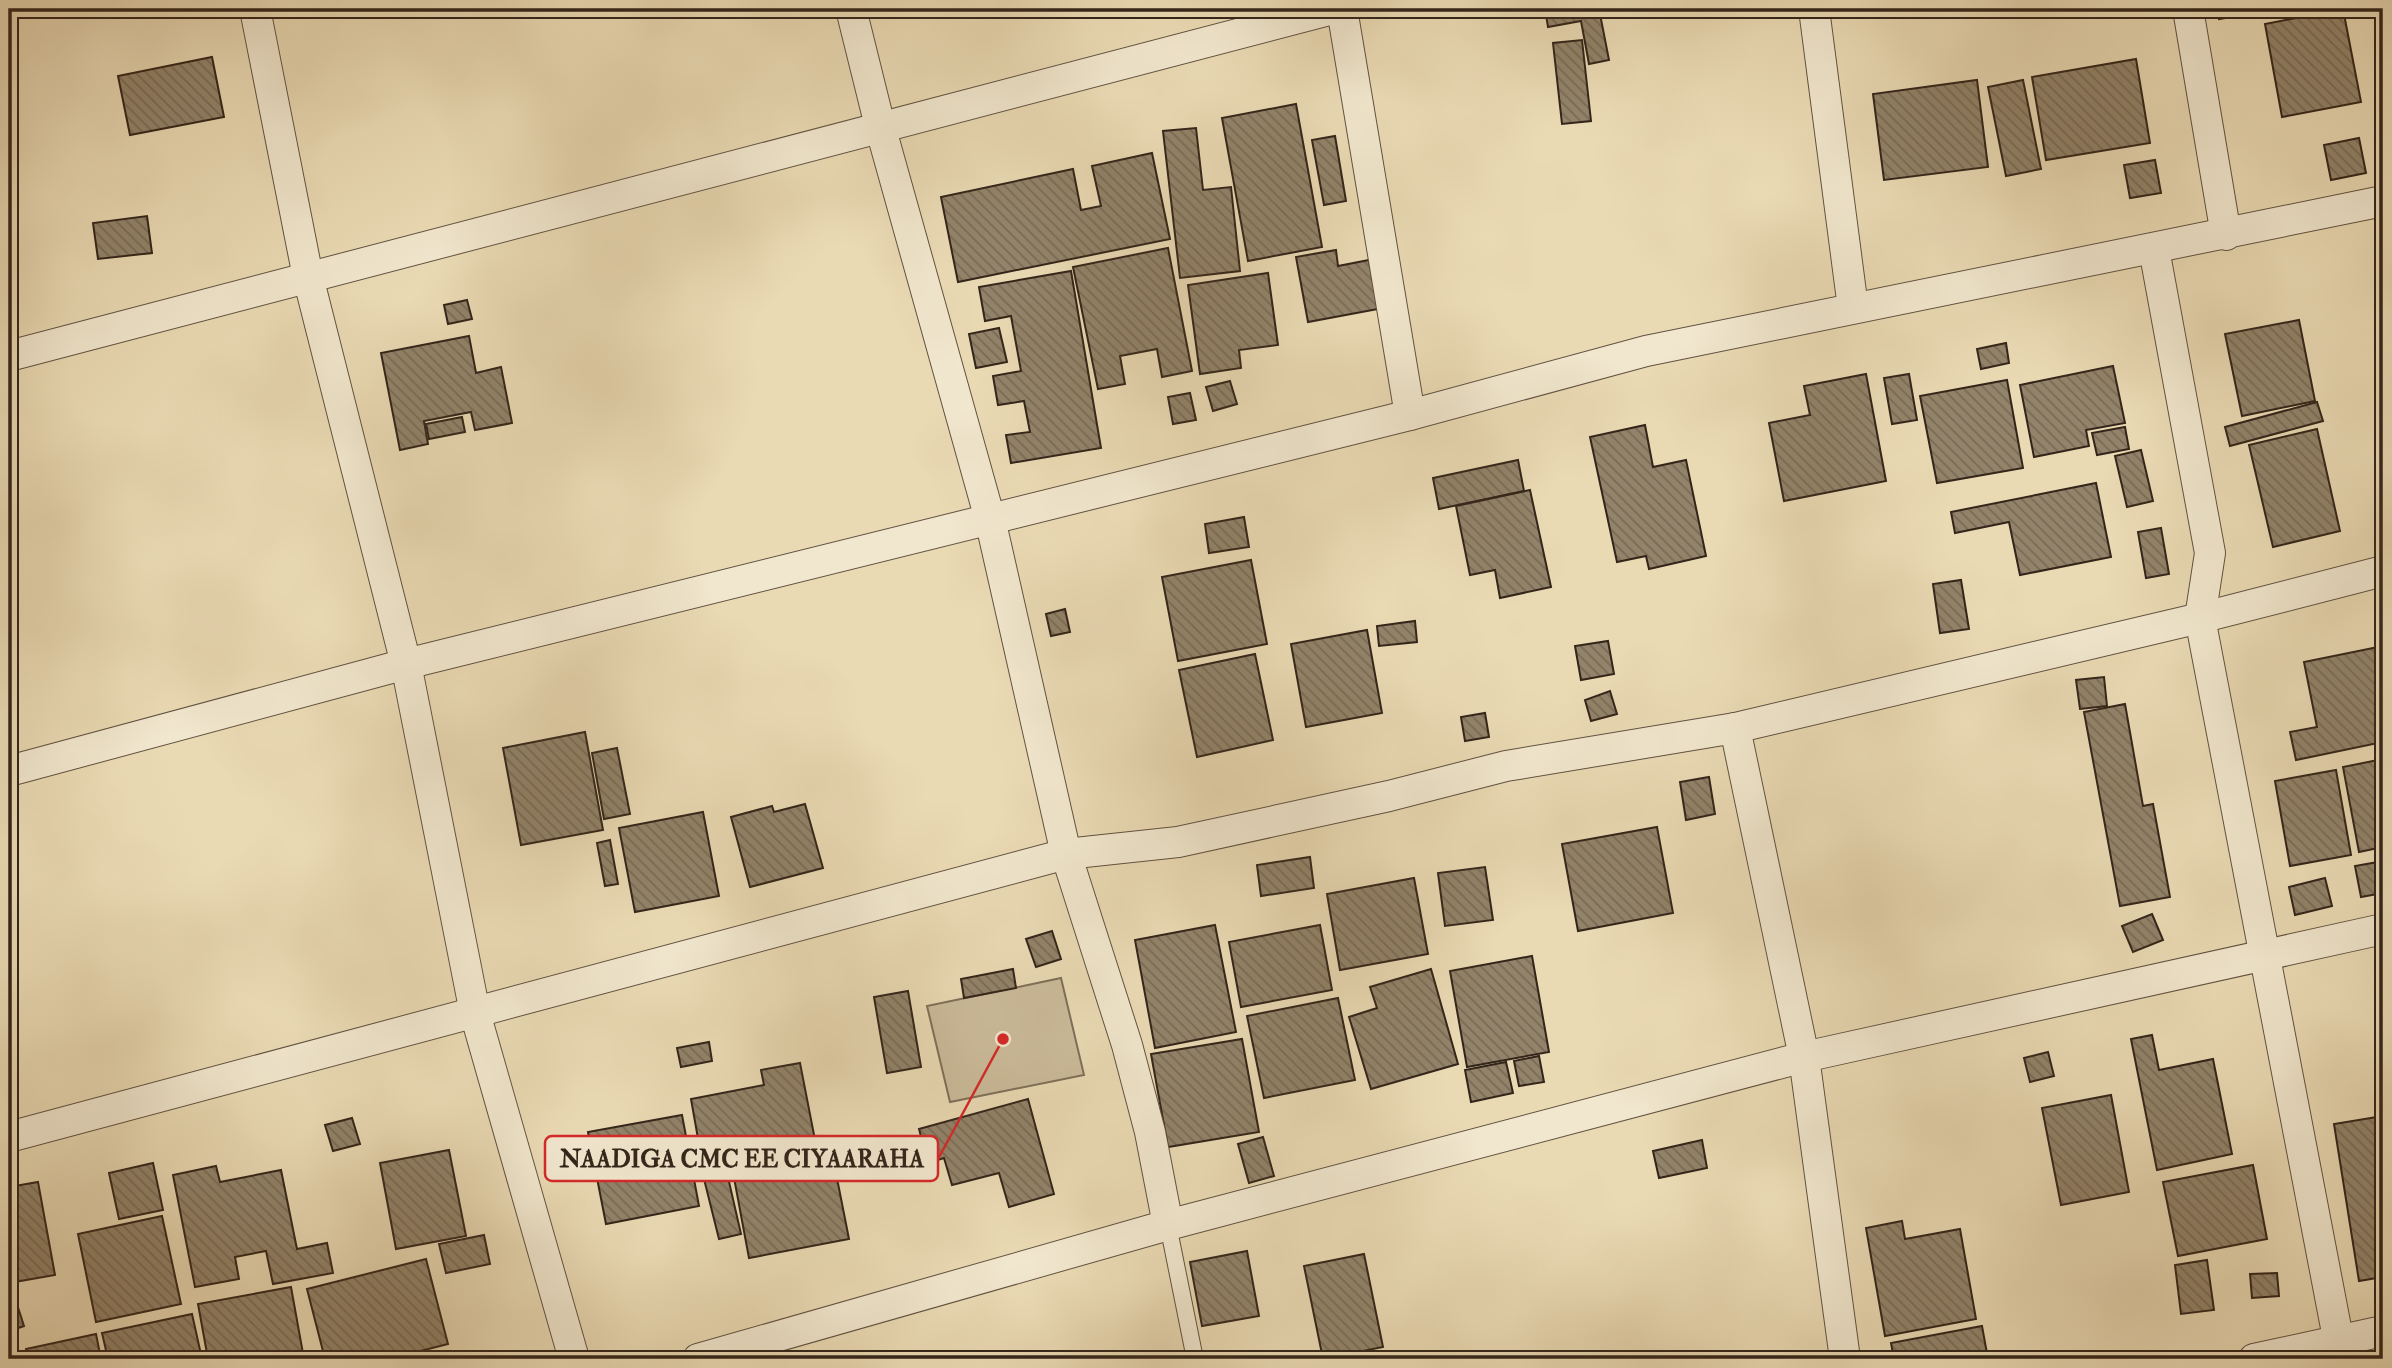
<svg xmlns="http://www.w3.org/2000/svg" width="2392" height="1368" font-family="'IM FELL Double Pica',serif">
  <defs>
    <pattern id="building-back-hatch" width="6" height="6" patternUnits="userSpaceOnUse" patternTransform="scale(1.75)"><rect width="6" height="6" fill="#92836a"/><path d="M-1 5l2 2M0 0l6 6M5-1l2 2" fill="none" stroke="#786b56"/></pattern>
  </defs>
  <rect width="100%" height="100%" fill="#eadab4"/>
  <filter id="stains"><feTurbulence type="fractalNoise" baseFrequency=".00286" numOctaves="4"/><feColorMatrix values="0 0 0 0 .2 0 0 0 0 .09 0 0 0 0 .02 0 0 0 .5 -.17"/></filter>
  <radialGradient id="worn" r=".72"><stop offset=".6" stop-color="#630" stop-opacity="0"/><stop offset="1" stop-color="#630" stop-opacity=".3"/></radialGradient>
  <polygon fill="#cbbb9a" stroke="#7f705a" stroke-width="2" points="1061,978 1084,1075 950,1102 927,1006"/>
  <g fill="url(#building-back-hatch)" stroke="#33251a" stroke-width="2">
    <polygon points="1545,9 1599,9 1609,60 1589,64 1581,21 1548,27"/>
    <polygon points="2217,9 2278,9 2219,19"/>
    <polygon points="2343,9 2361,102 2282,117 2265,24"/>
    <polygon points="2374,9 2383,9 2383,57"/>
    <polygon points="1582,40 1591,121 1562,124 1553,43"/>
    <polygon points="212,57 224,117 130,135 118,76"/>
    <polygon points="2136,59 2150,143 2046,160 2032,77"/>
    <polygon points="1977,80 1988,167 1884,180 1873,94"/>
    <polygon points="2023,80 2041,169 2006,176 1988,87"/>
    <polygon points="1296,104 1322,247 1248,261 1222,118"/>
    <polygon points="1196,128 1203,190 1231,187 1240,271 1180,278 1163,131"/>
    <polygon points="1335,136 1346,201 1324,205 1312,140"/>
    <polygon points="2359,138 2366,173 2331,180 2324,145"/>
    <polygon points="1152,153 1170,239 958,282 941,197 1073,169 1081,210 1101,206 1092,166"/>
    <polygon points="2155,160 2161,193 2130,198 2124,165"/>
    <polygon points="147,216 152,253 98,259 93,223"/>
    <polygon points="1168,248 1192,371 1162,377 1157,349 1120,356 1125,384 1098,389 1073,267"/>
    <polygon points="1336,250 1338,266 1369,260 1378,309 1308,322 1296,257"/>
    <polygon points="1071,271 1101,448 1011,463 1006,435 1030,432 1024,401 998,405 993,376 1021,371 1011,316 985,321 979,287"/>
    <polygon points="1268,273 1278,345 1239,350 1241,368 1200,374 1188,285"/>
    <polygon points="467,300 472,319 448,324 444,305"/>
    <polygon points="2299,320 2315,401 2242,416 2225,334"/>
    <polygon points="999,328 1007,362 976,368 969,334"/>
    <polygon points="469,336 476,373 501,367 512,423 475,430 471,412 424,421 428,444 400,450 381,353"/>
    <polygon points="2006,343 2009,363 1981,369 1977,349"/>
    <polygon points="2113,366 2125,423 2086,430 2089,446 2034,457 2020,385"/>
    <polygon points="1866,374 1886,481 1784,501 1769,423 1810,415 1804,386"/>
    <polygon points="1909,374 1917,420 1892,424 1884,378"/>
    <polygon points="2007,380 2023,468 1937,483 1920,396"/>
    <polygon points="1230,381 1237,404 1213,411 1206,387"/>
    <polygon points="1190,393 1196,420 1173,424 1168,397"/>
    <polygon points="2317,402 2323,421 2230,446 2225,427"/>
    <polygon points="462,417 465,432 429,439 426,424"/>
    <polygon points="1645,425 1653,467 1686,460 1706,556 1649,569 1646,556 1617,562 1590,437"/>
    <polygon points="2125,427 2129,449 2097,455 2092,433"/>
    <polygon points="2317,429 2340,531 2273,547 2249,445"/>
    <polygon points="2141,450 2153,501 2127,507 2115,456"/>
    <polygon points="1518,460 1524,491 1439,509 1433,478"/>
    <polygon points="2096,483 2111,557 2020,575 2009,522 1955,533 1951,512"/>
    <polygon points="1530,490 1551,587 1500,598 1495,570 1470,575 1456,506"/>
    <polygon points="1244,517 1249,547 1209,553 1205,524"/>
    <polygon points="2161,528 2169,574 2146,578 2138,532"/>
    <polygon points="1251,560 1267,644 1178,661 1162,577"/>
    <polygon points="1961,580 1969,629 1940,633 1933,584"/>
    <polygon points="1065,609 1070,632 1051,636 1046,614"/>
    <polygon points="1415,621 1417,642 1379,646 1377,626"/>
    <polygon points="1367,630 1382,713 1306,727 1291,644"/>
    <polygon points="1608,641 1614,674 1581,680 1575,646"/>
    <polygon points="2383,646 2383,742 2296,760 2290,732 2317,727 2304,662"/>
    <polygon points="1255,654 1273,740 1197,757 1179,670"/>
    <polygon points="2104,677 2107,706 2080,709 2076,680"/>
    <polygon points="1610,691 1617,714 1591,721 1585,700"/>
    <polygon points="2125,704 2143,806 2153,804 2170,897 2120,906 2084,712"/>
    <polygon points="1485,713 1489,737 1465,741 1461,717"/>
    <polygon points="585,732 603,830 521,845 503,748"/>
    <polygon points="617,748 630,814 604,819 592,753"/>
    <polygon points="2383,759 2383,847 2359,852 2343,767"/>
    <polygon points="2336,770 2351,855 2290,866 2275,781"/>
    <polygon points="1709,777 1715,814 1686,820 1680,782"/>
    <polygon points="805,804 823,868 750,887 731,817 772,806 774,812"/>
    <polygon points="703,812 719,896 635,912 619,828"/>
    <polygon points="1657,827 1673,913 1578,931 1562,844"/>
    <polygon points="610,840 618,884 605,886 597,843"/>
    <polygon points="1310,857 1314,888 1261,896 1257,865"/>
    <polygon points="2378,862 2383,893 2361,897 2355,866"/>
    <polygon points="1485,867 1493,920 1445,926 1438,873"/>
    <polygon points="1414,878 1428,954 1340,970 1327,894"/>
    <polygon points="2325,878 2332,906 2295,915 2289,887"/>
    <polygon points="2152,914 2163,940 2133,952 2122,926"/>
    <polygon points="1215,925 1236,1032 1155,1048 1135,940"/>
    <polygon points="1320,925 1332,990 1241,1007 1229,942"/>
    <polygon points="1052,931 1061,959 1036,967 1026,939"/>
    <polygon points="1532,956 1549,1052 1467,1067 1450,971"/>
    <polygon points="1013,969 1016,988 964,998 961,979"/>
    <polygon points="1431,969 1458,1064 1371,1089 1349,1017 1377,1008 1370,987"/>
    <polygon points="908,991 921,1067 887,1073 874,997"/>
    <polygon points="1338,998 1355,1080 1264,1098 1247,1016"/>
    <polygon points="2152,1035 2159,1070 2213,1059 2232,1154 2157,1170 2131,1039"/>
    <polygon points="1242,1039 1259,1132 1168,1147 1151,1054"/>
    <polygon points="709,1042 712,1061 681,1067 677,1048"/>
    <polygon points="2048,1052 2054,1076 2030,1082 2024,1058"/>
    <polygon points="1539,1056 1544,1082 1519,1086 1514,1061"/>
    <polygon points="1506,1062 1513,1093 1471,1102 1465,1070"/>
    <polygon points="800,1063 815,1140 702,1161 691,1099 764,1085 761,1070"/>
    <polygon points="2111,1095 2129,1192 2061,1205 2042,1108"/>
    <polygon points="1028,1099 1054,1194 1009,1207 999,1173 952,1185 944,1158 928,1163 919,1129"/>
    <polygon points="682,1115 699,1206 606,1224 588,1132"/>
    <polygon points="2383,1116 2383,1277 2359,1281 2334,1124"/>
    <polygon points="352,1118 360,1144 333,1151 325,1125"/>
    <polygon points="1263,1137 1274,1176 1249,1183 1238,1144"/>
    <polygon points="1702,1140 1707,1168 1659,1178 1653,1151"/>
    <polygon points="831,1148 849,1239 749,1258 732,1167"/>
    <polygon points="449,1150 466,1236 396,1249 380,1163"/>
    <polygon points="153,1163 163,1210 119,1219 109,1173"/>
    <polygon points="2253,1165 2267,1239 2178,1256 2163,1182"/>
    <polygon points="216,1166 220,1182 281,1170 297,1249 327,1243 333,1273 273,1284 266,1251 235,1257 239,1279 195,1287 173,1175"/>
    <polygon points="727,1173 741,1234 719,1239 704,1179"/>
    <polygon points="38,1182 55,1275 9,1283 9,1187"/>
    <polygon points="162,1216 181,1304 96,1322 78,1234"/>
    <polygon points="1902,1221 1905,1239 1960,1229 1976,1319 1885,1336 1866,1228"/>
    <polygon points="484,1235 490,1264 446,1273 439,1244"/>
    <polygon points="1247,1251 1259,1316 1202,1326 1190,1262"/>
    <polygon points="1364,1254 1383,1347 1323,1359 1304,1266"/>
    <polygon points="426,1259 448,1344 389,1359 325,1359 307,1289"/>
    <polygon points="2207,1260 2214,1310 2181,1314 2175,1265"/>
    <polygon points="2277,1273 2279,1296 2252,1298 2250,1274"/>
    <polygon points="291,1287 304,1359 208,1359 198,1304"/>
    <polygon points="15,1298 24,1326 9,1331 9,1300"/>
    <polygon points="192,1314 202,1359 108,1359 102,1333"/>
    <polygon points="1982,1326 1988,1359 1894,1359 1891,1343"/>
    <polygon points="96,1334 101,1359 28,1359 26,1349"/>
  </g>
  <g fill="none" stroke-linecap="round" stroke-linejoin="round">
    <g stroke="#615240" stroke-width="18">
      <polyline id="lane" points="1168,1225 1195,1359"/>
    </g>
    <g stroke="#615240" stroke-width="32">
      <g id="street">
        <polyline points="255,9 308,277 406,664 475,1013 574,1359"/>
        <polyline points="851,9 880,126 990,519 1066,854 1127,1045 1150,1132 1168,1225"/>
        <polyline points="1342,9 1410,415"/>
        <polyline points="1814,9 1853,308"/>
        <polyline points="2188,9 2226,235"/>
        <polyline points="2154,249 2210,553 2200,618 2342,1359"/>
        <polyline points="9,356 1333,9"/>
        <polyline points="1735,728 1804,1057 1845,1359"/>
        <polyline points="9,771 406,664 1410,415 1646,351 2383,201"/>
        <polyline points="9,1137 1066,854 1178,842 1389,796 1506,766 1735,728 2200,618 2383,571"/>
        <polyline points="698,1359 1168,1225 1804,1057 2383,929"/>
        <polyline points="2254,1359 2383,1331"/>
      </g>
    </g>
    <use href="#lane" stroke="#f1e7ce" stroke-width="16"/>
    <use href="#street" stroke="#f1e7ce" stroke-width="30"/>
  </g>
  <path fill="none" stroke="#d62828" stroke-width="2.5" d="M1003 1039L938 1159"/>
  <circle fill="#d62828" stroke="#f1e7ce" stroke-width="2.5" cx="1003" cy="1039" r="7"/>
  <rect fill="#f1e7ce" stroke="#d62828" stroke-width="2.5" x="545" y="1136" width="393" height="45" rx="7"/>
  <g font-size="24" text-anchor="middle" font-weight="bold" fill="#33251a">
    <text x="742" y="1167">NAADIGA CMC EE CIYAARAHA</text>
  </g>
  <rect width="2392" height="1368" fill="none" stroke="#eadab4" stroke-width="35"/>
  <rect x="10" y="10" width="2371" height="1347" fill="none" stroke="#33251a" stroke-width="3.5"/>
  <rect x="18" y="18" width="2357" height="1333" fill="none" stroke="#33251a" stroke-width="2"/>
  <rect width="100%" height="100%" filter="url(#stains)"/>
  <rect width="100%" height="100%" fill="url(#worn)"/>
</svg>
